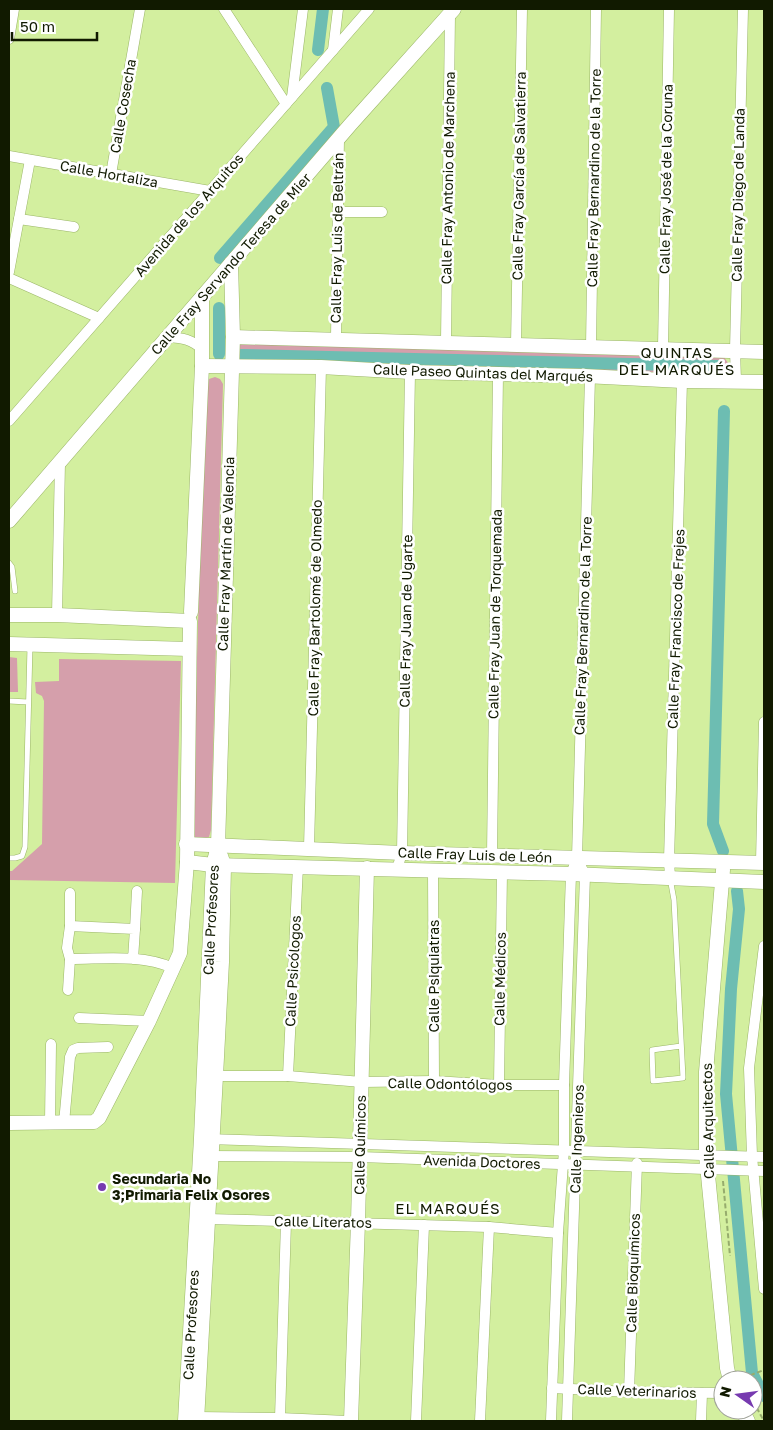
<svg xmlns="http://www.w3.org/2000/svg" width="773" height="1430" font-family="'Golos Text',sans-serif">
  <rect width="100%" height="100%" fill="#d3ef9f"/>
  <g fill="#d59fab">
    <polygon points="243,343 724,357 730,366 726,375 242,363 235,360 235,347"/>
    <polygon points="215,377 220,379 223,384 211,830 209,837 200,840 195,837 192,830 205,384 209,379"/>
    <polygon points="9,657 17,658 18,692 9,692"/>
    <polygon points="59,659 181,661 175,883 9,880 9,871 12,871 42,844 44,701 42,696 36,693 35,682 59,681"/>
  </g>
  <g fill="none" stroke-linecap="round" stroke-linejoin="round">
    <g stroke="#6dbdb2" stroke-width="12">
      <polyline points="318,50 323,9"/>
      <polyline points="220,258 334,127 327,88"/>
      <polyline points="219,354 219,308"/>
      <polyline points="241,355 719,366"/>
      <polyline points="723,851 713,824 724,411"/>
      <polyline points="737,891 739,909 731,989 726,1094 752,1373 764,1396"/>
    </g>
    <g stroke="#9bb668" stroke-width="6">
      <g id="lane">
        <polyline points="9,563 12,567 15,591"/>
        <polyline points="9,701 28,702"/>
        <polyline points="9,858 15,858 22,856 25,847 30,646"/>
        <polyline points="670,878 674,900 683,1078 653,1081 652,1050 681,1046"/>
      </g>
    </g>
    <g stroke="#9bb668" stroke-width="11">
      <g id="street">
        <polyline points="224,9 286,104"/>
        <polyline points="9,39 14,9"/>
        <polyline points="333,50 338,9"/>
        <polyline points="292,97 303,9"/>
        <polyline points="9,156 210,191"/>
        <polyline points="111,174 140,9"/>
        <polyline points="338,212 382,212"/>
        <polyline points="19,219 74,227"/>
        <polyline points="9,272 30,160"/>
        <polyline points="9,278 99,318"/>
        <path d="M168,337C182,338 192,339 203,350"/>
        <polyline points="336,338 339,138"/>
        <polyline points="446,342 450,14"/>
        <polyline points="516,344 522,9"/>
        <polyline points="591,347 596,9"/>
        <polyline points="663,348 669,9"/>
        <polyline points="736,381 735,350 743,9"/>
        <polyline points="9,421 369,9"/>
        <polyline points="57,615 60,462"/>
        <polyline points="309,848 321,367"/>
        <polyline points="492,855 498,374"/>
        <polyline points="761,863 764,722"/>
        <polyline points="397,869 402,853 410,372"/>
        <polyline points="433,870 434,1081"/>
        <polyline points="670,877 669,861 682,381"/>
        <polyline points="70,893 70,926"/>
        <polyline points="135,929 137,891"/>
        <polyline points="764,946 749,1068 752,1156 764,1289"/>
        <path d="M133,959L135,929L70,926L67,948L70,959C105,959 141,954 173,968"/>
        <polyline points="68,990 70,959"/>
        <polyline points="79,1018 149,1021"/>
        <polyline points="216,1076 288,1076 362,1082 434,1081 499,1085 564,1085"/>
        <polyline points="288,1076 298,866"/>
        <polyline points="499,1085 502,872"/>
        <polyline points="50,1123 51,1044"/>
        <polyline points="64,1123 70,1057 73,1050 78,1048 108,1047"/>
        <polyline points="207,1139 764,1157"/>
        <polyline points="206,1156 360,1157 764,1171"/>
        <polyline points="208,1219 489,1227 558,1233"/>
        <polyline points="552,1388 629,1392 723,1393"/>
        <polyline points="629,1392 637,1163"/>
        <polyline points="197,1417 280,1418 347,1421"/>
        <polyline points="280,1418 286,1222"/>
        <polyline points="416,1421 424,1225"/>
        <polyline points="480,1421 489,1227"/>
        <polyline points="551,1421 558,1233 564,1150 564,1085 571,874 577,858 590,377"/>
        <polyline points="567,1421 585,875 577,858"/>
        <polyline points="701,1421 702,1393"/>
      </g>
    </g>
    <g stroke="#9bb668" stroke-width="15">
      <g id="secondary">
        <polyline points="233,337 764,352"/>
        <polyline points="202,366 321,367 410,372 585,376 682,381 764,382"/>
        <polyline points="9,521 350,125 454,9"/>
        <polyline points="191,612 202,366 202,298"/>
        <polyline points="9,615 57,615 190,621 187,862 180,953 149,1021 99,1118 94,1122 9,1123"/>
        <polyline points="9,644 189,649"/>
        <polyline points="186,844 402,853 764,863"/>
        <polyline points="187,862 213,865 571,874 764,882"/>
        <polyline points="723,870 706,1072 706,1155 727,1368 730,1380"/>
        <polyline points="742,1410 748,1421"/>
        <polyline points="185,1421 201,1138 213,865 218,846 233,337 231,263"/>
        <polyline points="197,1421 216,1076 222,962 224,865 221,856"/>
        <polyline points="351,1421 358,1222 367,868"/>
      </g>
    </g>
    <g stroke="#96ac6d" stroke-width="2" stroke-dasharray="5 2.5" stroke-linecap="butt">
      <polyline points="723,1181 730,1256"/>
      <polyline points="743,1378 764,1370"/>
      <polyline points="753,1401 764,1421"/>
    </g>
    <use href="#lane" stroke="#fff" stroke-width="5"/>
    <use href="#street" stroke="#fff" stroke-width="10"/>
    <use href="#secondary" stroke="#fff" stroke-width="14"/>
  </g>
  <circle fill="#773ab0" stroke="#fff" stroke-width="2" cx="102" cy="1187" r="5"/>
  <g text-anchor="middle" stroke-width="5" stroke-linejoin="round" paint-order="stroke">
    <g font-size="14" fill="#111a00" stroke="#fff">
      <text transform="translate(123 106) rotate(-80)" y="5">Calle Cosecha</text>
      <text transform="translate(109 174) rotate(10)" y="5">Calle Hortaliza</text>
      <text transform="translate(519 176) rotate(-89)" y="5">Calle Fray García de Salvatierra</text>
      <text transform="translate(448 178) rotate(-89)" y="5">Calle Fray Antonio de Marchena</text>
      <text transform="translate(594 178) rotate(-89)" y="5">Calle Fray Bernardino de la Torre</text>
      <text transform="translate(666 179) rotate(-89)" y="5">Calle Fray José de la Coruna</text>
      <text transform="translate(738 195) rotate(-89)" y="5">Calle Fray Diego de Landa</text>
      <text transform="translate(189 215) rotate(-49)" y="5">Avenida de los Arquitos</text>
      <text transform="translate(337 238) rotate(-89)" y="5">Calle Fray Luis de Beltrán</text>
      <text transform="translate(231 264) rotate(-49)" y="5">Calle Fray Servando Teresa de Mier</text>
      <text transform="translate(483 373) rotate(2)" y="5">Calle Paseo Quintas del Marqués</text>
      <text transform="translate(226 554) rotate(-88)" y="5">Calle Fray Martín de Valencia</text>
      <text transform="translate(315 608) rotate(-89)" y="5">Calle Fray Bartolomé de Olmedo</text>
      <text transform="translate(495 614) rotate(-89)" y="5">Calle Fray Juan de Torquemada</text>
      <text transform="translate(406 621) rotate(-89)" y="5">Calle Fray Juan de Ugarte</text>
      <text transform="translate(583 626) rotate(-88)" y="5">Calle Fray Bernardino de la Torre</text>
      <text transform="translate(676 629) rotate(-88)" y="5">Calle Fray Francisco de Frejes</text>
      <text transform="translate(475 855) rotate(2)" y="5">Calle Fray Luis de León</text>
      <text transform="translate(211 920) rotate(-87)" y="5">Calle Profesores</text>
      <text transform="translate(293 971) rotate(-87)" y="5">Calle Psicólogos</text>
      <text transform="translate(434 976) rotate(-90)" y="5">Calle Psiquiatras</text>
      <text transform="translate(500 979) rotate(-89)" y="5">Calle Médicos</text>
      <text transform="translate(450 1084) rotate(1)" y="5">Calle Odontólogos</text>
      <text transform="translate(708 1121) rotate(-91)" y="5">Calle Arquitectos</text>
      <text transform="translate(577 1139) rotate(-88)" y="5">Calle Ingenieros</text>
      <text transform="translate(360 1145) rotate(-89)" y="5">Calle Químicos</text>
      <text transform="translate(482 1162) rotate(2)" y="5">Avenida Doctores</text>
      <text transform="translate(323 1222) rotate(1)" y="5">Calle Literatos</text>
      <text transform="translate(633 1273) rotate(-88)" y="5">Calle Bioquímicos</text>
      <text transform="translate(191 1325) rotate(-87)" y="5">Calle Profesores</text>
      <text transform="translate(637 1391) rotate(2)" y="5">Calle Veterinarios</text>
    </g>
    <g font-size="14" font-weight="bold" fill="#111a00" stroke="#fff" text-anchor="start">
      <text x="112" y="1184">Secundaria No<tspan x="112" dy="16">3;Primaria Felix Osores</tspan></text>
    </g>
    <g font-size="15" letter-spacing="1" fill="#111a00" stroke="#fff">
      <text x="677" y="358">QUINTAS<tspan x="677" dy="17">DEL MARQUÉS</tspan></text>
      <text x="448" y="1214">EL MARQUÉS</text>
    </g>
  </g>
  <rect width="773" height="1430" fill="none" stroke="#111a00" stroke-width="20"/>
  <g transform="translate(738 1395) rotate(284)"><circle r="24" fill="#ffffff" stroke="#a0a399"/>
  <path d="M0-4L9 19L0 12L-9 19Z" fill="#773ab0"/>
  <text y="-8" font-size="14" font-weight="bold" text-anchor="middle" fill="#111a00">N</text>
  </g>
  <path d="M12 32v8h85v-8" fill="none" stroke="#111a00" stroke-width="2.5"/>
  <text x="20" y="32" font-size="15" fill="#111a00" stroke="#ffffff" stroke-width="4" paint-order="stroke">50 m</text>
</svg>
